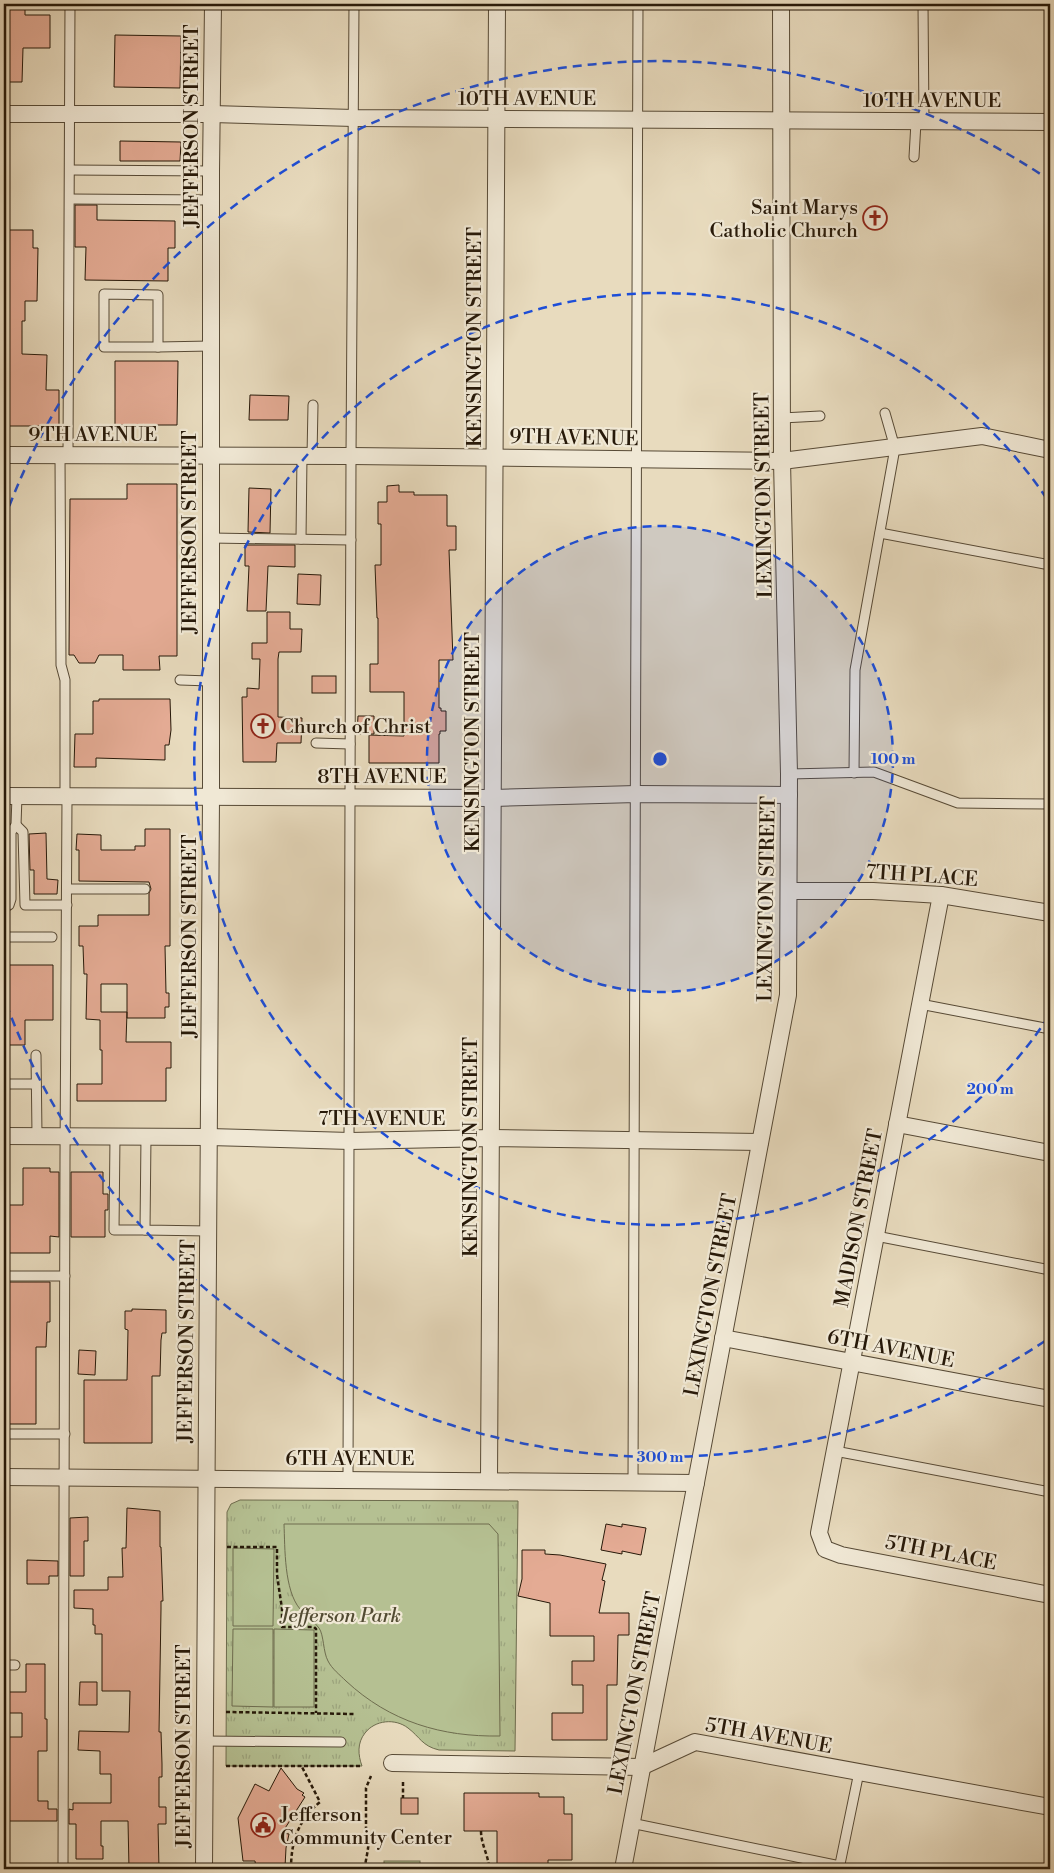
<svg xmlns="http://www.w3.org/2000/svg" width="1054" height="1873" font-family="'Libre Bodoni',serif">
  <defs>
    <pattern id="grass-tufts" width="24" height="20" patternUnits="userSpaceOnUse" patternTransform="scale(1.25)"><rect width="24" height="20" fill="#b5c092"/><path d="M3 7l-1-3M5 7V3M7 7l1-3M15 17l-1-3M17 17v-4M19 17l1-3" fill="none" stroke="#9ca47d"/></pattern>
  </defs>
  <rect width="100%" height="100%" fill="#e8dbbe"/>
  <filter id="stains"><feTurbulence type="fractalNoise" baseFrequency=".004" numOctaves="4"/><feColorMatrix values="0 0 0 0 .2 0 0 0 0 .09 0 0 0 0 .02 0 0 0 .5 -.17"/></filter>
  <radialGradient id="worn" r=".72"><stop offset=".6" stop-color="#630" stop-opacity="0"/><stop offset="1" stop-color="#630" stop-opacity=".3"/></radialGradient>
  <g fill="url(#grass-tufts)" stroke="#6e6c4e">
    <path d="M240,1500L518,1501L515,1751L439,1750C422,1746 420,1737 408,1728C395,1718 375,1720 365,1733C357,1743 358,1755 362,1766H226L227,1512L231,1504Z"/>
    <rect x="384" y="1861" width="36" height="8"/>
  </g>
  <g fill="#b5c092" stroke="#6e6c4e">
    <path d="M284,1524H489L498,1534L500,1736C442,1737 390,1722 346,1681C340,1675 332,1669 328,1661C323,1652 324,1635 319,1628C314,1621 306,1616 300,1609C284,1590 285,1548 284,1524Z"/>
    <polygon points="233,1548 274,1549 273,1626 233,1626"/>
    <polygon points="233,1629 273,1629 273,1707 232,1706"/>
    <polygon points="274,1629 314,1630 314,1707 274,1707"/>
  </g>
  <g fill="#e4ab94" stroke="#271909">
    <polygon points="4,4 25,4 25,15 50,15 50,48 23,48 22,82 4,82"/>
    <polygon points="115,35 181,36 180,88 114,87"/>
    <polygon points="120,141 181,142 180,161 120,161"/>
    <polygon points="75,205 97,205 97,220 175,221 175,248 168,248 168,281 85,280 86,247 75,247"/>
    <polygon points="4,230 33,230 33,248 38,248 37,301 25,301 25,321 22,321 22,354 47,355 46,390 59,390 59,426 4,426"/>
    <polygon points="115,361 178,361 177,425 115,425"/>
    <polygon points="250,395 289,396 288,420 249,420"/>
    <polygon points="127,484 177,484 177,656 159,656 160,670 123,670 123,655 99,655 95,663 79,663 74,655 69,655 70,499 127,499"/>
    <polygon points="399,485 399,492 414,492 414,495 447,495 447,526 456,526 456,550 449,550 453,660 439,660 439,708 441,708 441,711 446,711 446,731 440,731 440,734 439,734 439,763 369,763 369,735 404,736 404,692 370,692 370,664 378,664 378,618 377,618 375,565 381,565 381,524 378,524 378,502 387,502 387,486"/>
    <polygon points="249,488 271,489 270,533 248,532"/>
    <polygon points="245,545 295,545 295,567 268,566 266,611 247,611 249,566 245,566"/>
    <polygon points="298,574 321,575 320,605 297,604"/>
    <polygon points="267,612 290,612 290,629 302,629 301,652 279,652 278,659 278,717 302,718 301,743 277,743 276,762 243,762 242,697 247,697 247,688 259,689 260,659 252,659 252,643 267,643"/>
    <rect x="312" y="676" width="24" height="17"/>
    <polygon points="99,699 170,699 171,730 169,745 165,745 165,760 96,758 96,767 74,767 75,734 93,734 93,701 99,701"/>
    <polygon points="358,716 374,716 374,734 357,734"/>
    <polygon points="145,829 170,829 170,946 165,946 166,993 169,993 169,1007 165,1007 165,1018 127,1018 127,984 101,984 101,1012 127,1012 126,1042 171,1042 171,1068 166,1068 166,1101 77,1101 77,1084 102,1084 102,1050 100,1050 100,1020 86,1019 87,974 84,974 83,946 79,946 79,926 98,926 98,915 149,915 149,893 151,889 149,882 79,881 79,850 76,850 77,834 101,835 101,850 135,850 135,846 145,846"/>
    <polygon points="46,833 47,879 58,880 57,894 34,894 34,870 30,870 29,834"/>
    <polygon points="4,965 53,965 53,1020 25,1020 25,1045 4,1045"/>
    <polygon points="23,1168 50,1168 50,1172 59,1172 59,1237 50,1236 50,1253 4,1253 4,1205 23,1205"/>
    <polygon points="71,1172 103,1172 103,1194 108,1194 108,1210 105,1210 105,1237 71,1237"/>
    <polygon points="4,1282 50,1282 50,1322 47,1322 46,1347 36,1347 36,1424 4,1424"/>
    <polygon points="132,1309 166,1310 166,1333 162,1333 161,1340 160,1376 152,1376 152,1443 84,1443 84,1380 127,1380 128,1330 125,1329 125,1311 132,1311"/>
    <polygon points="79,1350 96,1351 95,1375 78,1374"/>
    <polygon points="127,1508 160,1511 160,1547 161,1547 163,1601 161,1601 161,1609 159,1732 161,1732 162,1764 162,1777 159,1777 159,1807 166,1807 166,1824 158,1824 159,1869 129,1869 128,1821 101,1821 101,1846 103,1846 103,1859 76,1859 76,1824 69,1824 69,1809 73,1810 73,1803 111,1803 111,1774 100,1774 100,1751 78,1750 79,1731 129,1732 130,1691 102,1691 102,1634 95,1634 95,1625 93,1625 93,1609 74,1608 74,1590 108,1590 108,1577 123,1577 122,1548 126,1548"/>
    <polygon points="88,1517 88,1541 84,1541 84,1576 70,1576 70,1518"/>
    <polygon points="606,1524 622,1527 622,1524 646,1528 641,1555 622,1551 622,1554 601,1550"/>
    <polygon points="522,1550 545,1550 545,1554 560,1555 606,1564 602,1580 605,1581 599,1613 629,1613 629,1635 618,1635 617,1685 607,1685 607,1740 552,1740 552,1713 583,1713 583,1685 572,1685 572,1661 594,1661 594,1636 550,1636 550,1603 518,1596 522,1579"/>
    <polygon points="27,1560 58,1561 58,1576 49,1576 49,1584 27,1584"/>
    <polygon points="26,1664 45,1664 45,1719 47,1719 47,1751 38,1751 38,1801 48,1801 48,1809 57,1809 57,1821 4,1821 4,1756 9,1756 9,1737 22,1737 22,1713 4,1713 4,1692 26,1692"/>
    <polygon points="80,1682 97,1682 97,1705 79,1705"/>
    <polygon points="281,1768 297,1789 304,1793 302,1795 305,1797 282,1833 289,1834 286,1848 285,1867 275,1866 275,1869 256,1869 255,1861 243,1861 238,1818 255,1784 269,1791"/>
    <polygon points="464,1793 539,1793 539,1797 564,1797 564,1814 572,1814 572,1860 548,1860 548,1869 497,1869 497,1831 464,1831"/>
    <rect x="401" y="1798" width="17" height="16"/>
  </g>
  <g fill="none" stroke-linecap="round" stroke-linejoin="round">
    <g stroke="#574a36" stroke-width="11">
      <g id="lane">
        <polyline points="923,4 924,122"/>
        <polyline points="914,157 916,122"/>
        <polyline points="70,170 211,171"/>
        <polyline points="70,199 211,200"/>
        <polygon points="104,294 158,295 158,347 104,347"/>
        <polyline points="158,347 211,346"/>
        <polyline points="782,418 820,416"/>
        <polyline points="60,455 61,665 65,680 65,797"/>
        <polyline points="68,455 70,4"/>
        <polyline points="312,456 313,405"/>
        <polyline points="880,533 1050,565"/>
        <polyline points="211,538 351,540"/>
        <polyline points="301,539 302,456"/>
        <polyline points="180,680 210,681"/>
        <polyline points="316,743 350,744"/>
        <polyline points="854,773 855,670 895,448 885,413"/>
        <polyline points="789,774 874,772 958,803 1050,804"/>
        <polyline points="16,825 23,832 25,905 67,905"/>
        <polyline points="67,889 145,889"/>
        <polyline points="4,908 9,905 11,899 11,832 16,825 17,796"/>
        <polyline points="4,937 52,937"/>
        <polyline points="920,1004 1050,1029"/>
        <polyline points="36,1055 37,1135"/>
        <polyline points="4,1084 36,1084"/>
        <polyline points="115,1136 114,1230 145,1230"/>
        <polyline points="146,1136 145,1230 209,1231"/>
        <polyline points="4,1192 4,1136"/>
        <polyline points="876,1236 1050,1270"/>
        <polyline points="4,1276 65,1276"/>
        <polyline points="4,1434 65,1434"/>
        <polyline points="835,1451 1050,1492"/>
        <polyline points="348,1480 351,456 354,4"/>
        <polyline points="633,1483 638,4"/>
        <polyline points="4,1665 15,1665"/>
        <polyline points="204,1741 341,1742"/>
        <polyline points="631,1823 840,1866"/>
        <polyline points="63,1869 65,1159 67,797"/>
        <polyline points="839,1869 859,1772"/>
      </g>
    </g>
    <g stroke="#574a36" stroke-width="18">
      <g id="street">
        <polyline points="4,114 212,114 354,118 1050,122"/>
        <polyline points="4,455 351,456 782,461 982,436 1050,450"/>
        <polyline points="4,796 493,798 636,794 789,795"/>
        <polyline points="789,891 873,891 941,895 1050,913"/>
        <polyline points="941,895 819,1533 825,1549 841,1555 1050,1595"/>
        <polyline points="897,1124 1050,1153"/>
        <polyline points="4,1136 209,1137 350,1141 492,1138 760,1142"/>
        <polyline points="723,1338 1050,1399"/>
        <polyline points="4,1477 696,1483"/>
        <polyline points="489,1480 497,4"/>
        <polyline points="392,1763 641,1767 695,1742 1050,1807"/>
        <polyline points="204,1869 211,796 211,171 213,4"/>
        <polyline points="623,1869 788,995 789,774 782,461 781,4"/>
      </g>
    </g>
    <g stroke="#271909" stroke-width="2.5" stroke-dasharray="4 2.5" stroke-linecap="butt">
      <polyline points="227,1547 277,1547 277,1575 282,1609 282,1627 314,1627 316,1629 316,1713"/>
      <polyline points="226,1712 355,1714"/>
      <polyline points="226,1766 362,1766"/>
      <polyline points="403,1782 403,1798"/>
      <path d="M481,1831C481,1845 489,1856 489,1869"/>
      <path d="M291,1869C291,1842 298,1820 320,1802L302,1767"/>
      <path d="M365,1869C365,1858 372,1842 366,1832V1788L371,1776"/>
    </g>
    <use href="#lane" stroke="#f0e8d5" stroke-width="9"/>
    <use href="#street" stroke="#f0e8d5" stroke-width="16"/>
  </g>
  <circle cx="660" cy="759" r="233" fill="#1d4ed8" fill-opacity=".12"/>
  <g fill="none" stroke="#1d4ed8" stroke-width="2.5" stroke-dasharray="9 6">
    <circle cx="660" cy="759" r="233"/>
    <path d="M1049 1016A466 466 0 1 1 1049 502"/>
    <path d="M1045 1341A698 698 0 0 1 4 998M4 520A698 698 0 0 1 1045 177"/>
  </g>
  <defs>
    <g id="church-ring" transform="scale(1.25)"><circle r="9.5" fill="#f0e8d5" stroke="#8f2418" stroke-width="1.5"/><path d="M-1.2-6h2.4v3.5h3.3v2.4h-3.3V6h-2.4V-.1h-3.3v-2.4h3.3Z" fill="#8f2418"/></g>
    <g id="civic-ring" transform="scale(1.25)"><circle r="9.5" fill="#f0e8d5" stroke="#8f2418" stroke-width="1.5"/><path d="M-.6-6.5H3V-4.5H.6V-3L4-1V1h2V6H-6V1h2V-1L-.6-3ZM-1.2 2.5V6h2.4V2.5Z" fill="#8f2418"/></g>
  </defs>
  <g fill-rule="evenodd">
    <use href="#church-ring" x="875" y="218"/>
    <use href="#church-ring" x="263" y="726"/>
    <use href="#civic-ring" x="263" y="1825"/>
  </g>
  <g text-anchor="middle" stroke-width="4.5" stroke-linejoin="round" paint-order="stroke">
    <g font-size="20" fill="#271909" stroke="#f0e8d5">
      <text x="527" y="105">10TH AVENUE</text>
      <text x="932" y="107">10TH AVENUE</text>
      <text transform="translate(191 126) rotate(-90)" y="7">JEFFERSON STREET</text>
      <text transform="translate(474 337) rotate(-90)" y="7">KENSINGTON STREET</text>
      <text x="93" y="441">9TH AVENUE</text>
      <text transform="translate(574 437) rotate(1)" y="7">9TH AVENUE</text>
      <text transform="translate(763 495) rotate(-91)" y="7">LEXINGTON STREET</text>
      <text transform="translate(189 532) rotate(-90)" y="7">JEFFERSON STREET</text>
      <text transform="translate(472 742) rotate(-90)" y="7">KENSINGTON STREET</text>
      <text x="382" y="783">8TH AVENUE</text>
      <text transform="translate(922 875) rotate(4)" y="7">7TH PLACE</text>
      <text transform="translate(766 899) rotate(-89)" y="7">LEXINGTON STREET</text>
      <text transform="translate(189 936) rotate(-90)" y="7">JEFFERSON STREET</text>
      <text x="382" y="1125">7TH AVENUE</text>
      <text transform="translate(470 1147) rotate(-90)" y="7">KENSINGTON STREET</text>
      <text transform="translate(858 1218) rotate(-79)" y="7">MADISON STREET</text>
      <text transform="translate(710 1295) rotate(-79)" y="7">LEXINGTON STREET</text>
      <text transform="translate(186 1341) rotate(-89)" y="7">JEFFERSON STREET</text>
      <text transform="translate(891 1348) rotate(11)" y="7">6TH AVENUE</text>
      <text x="350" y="1465">6TH AVENUE</text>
      <text transform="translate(941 1552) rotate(11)" y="7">5TH PLACE</text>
      <text transform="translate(634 1693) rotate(-79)" y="7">LEXINGTON STREET</text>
      <text transform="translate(769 1735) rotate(10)" y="7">5TH AVENUE</text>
      <text transform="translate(183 1746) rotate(-90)" y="7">JEFFERSON STREET</text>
    </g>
    <g font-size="20" fill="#271909" stroke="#f0e8d5" text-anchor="start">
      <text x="858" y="214" text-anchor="end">Saint Marys<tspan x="858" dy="23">Catholic Church</tspan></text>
      <text x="280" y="733">Church of Christ</text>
      <text x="280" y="1821">Jefferson<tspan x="280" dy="23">Community Center</tspan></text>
    </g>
    <g font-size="20" font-style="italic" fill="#524b32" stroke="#f0e8d5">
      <text x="341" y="1622">Jefferson Park</text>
    </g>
  </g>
  <circle cx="660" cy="759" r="8" fill="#1d4ed8" stroke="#f0e8d5" stroke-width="2.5"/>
  <g font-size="15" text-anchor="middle" font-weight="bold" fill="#1d4ed8" stroke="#f0e8d5" stroke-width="4.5" stroke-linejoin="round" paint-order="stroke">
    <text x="893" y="764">100 m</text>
    <text x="990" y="1094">200 m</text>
    <text x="660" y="1462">300 m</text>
  </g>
  <rect width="1054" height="1873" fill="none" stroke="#e8dbbe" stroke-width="20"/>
  <rect x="5" y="5" width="1044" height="1863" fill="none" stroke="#271909" stroke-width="2.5"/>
  <rect x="10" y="10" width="1034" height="1853" fill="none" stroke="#271909"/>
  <rect width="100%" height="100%" filter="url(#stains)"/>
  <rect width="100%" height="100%" fill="url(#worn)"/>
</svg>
